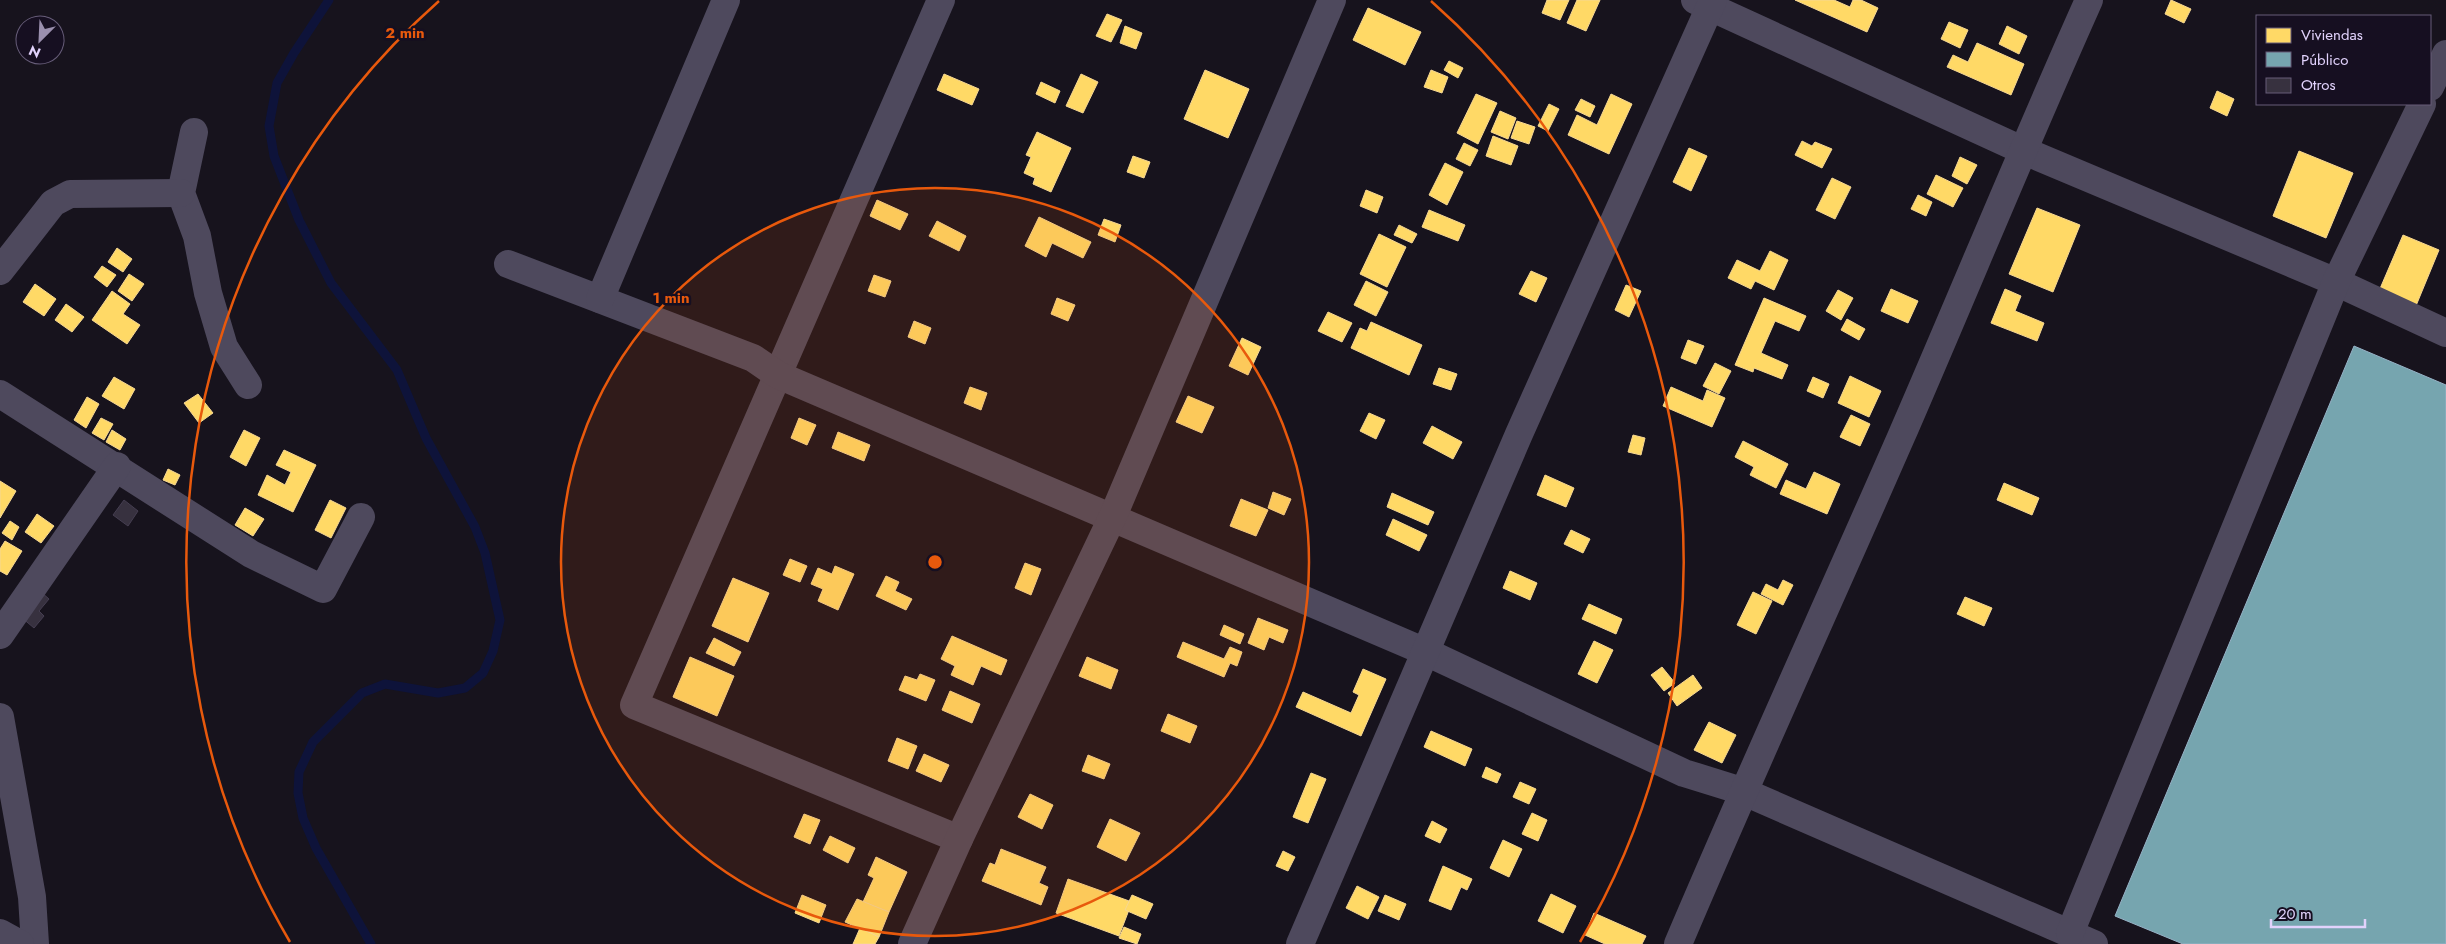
<svg xmlns="http://www.w3.org/2000/svg" width="2446" height="944" font-family="Jost,sans-serif">
  <rect width="100%" height="100%" fill="#17131d"/>
  <g fill="#ffd966" stroke="#f6d793">
    <polygon points="1547,0 1569,0 1560,20 1542,13"/>
    <polygon points="1577,0 1600,0 1586,31 1567,23"/>
    <polygon points="1795,0 1834,0 1850,7 1853,0 1861,0 1878,8 1867,32"/>
    <polygon points="2171,0 2191,9 2184,23 2165,14"/>
    <polygon points="1368,8 1421,32 1405,65 1353,40"/>
    <polygon points="1107,14 1122,20 1111,42 1096,36"/>
    <polygon points="1949,22 1968,30 1960,48 1941,39"/>
    <polygon points="1125,26 1142,33 1136,49 1120,43"/>
    <polygon points="2007,26 2027,36 2019,54 1999,44"/>
    <polygon points="1977,43 2024,64 2011,95 1947,67 1953,55 1968,62"/>
    <polygon points="1449,61 1463,68 1458,78 1444,70"/>
    <polygon points="1205,70 1249,89 1228,138 1184,119"/>
    <polygon points="1431,70 1448,77 1442,93 1424,87"/>
    <polygon points="944,74 979,89 972,105 937,90"/>
    <polygon points="1081,74 1098,82 1083,113 1066,106"/>
    <polygon points="1041,82 1060,91 1055,103 1036,94"/>
    <polygon points="2217,91 2234,99 2227,116 2210,108"/>
    <polygon points="1476,94 1497,103 1478,144 1457,133"/>
    <polygon points="1611,94 1632,104 1609,154 1568,135 1577,115 1597,125"/>
    <polygon points="1581,99 1595,106 1590,117 1575,110"/>
    <polygon points="1549,104 1559,109 1548,131 1538,126"/>
    <polygon points="1500,111 1516,118 1508,139 1491,132"/>
    <polygon points="1517,121 1535,127 1529,144 1511,138"/>
    <polygon points="1037,132 1071,148 1051,192 1033,184 1035,178 1024,173 1031,157 1026,155"/>
    <polygon points="1493,136 1518,146 1511,165 1486,156"/>
    <polygon points="1802,141 1812,146 1815,142 1832,149 1822,168 1795,155"/>
    <polygon points="1464,143 1478,150 1470,166 1456,159"/>
    <polygon points="1689,148 1707,156 1691,191 1673,182"/>
    <polygon points="2299,151 2353,173 2326,238 2273,216"/>
    <polygon points="1133,156 1150,162 1144,178 1127,172"/>
    <polygon points="1960,157 1977,165 1967,184 1952,176"/>
    <polygon points="1445,163 1463,172 1447,205 1429,195"/>
    <polygon points="1936,175 1963,188 1953,207 1927,194"/>
    <polygon points="1832,178 1851,187 1835,219 1816,210"/>
    <polygon points="1366,190 1383,197 1377,213 1360,206"/>
    <polygon points="1918,195 1932,202 1926,216 1911,209"/>
    <polygon points="877,200 908,214 900,230 870,216"/>
    <polygon points="2037,208 2080,225 2053,292 2009,274"/>
    <polygon points="1429,210 1465,225 1458,241 1422,227"/>
    <polygon points="1039,217 1091,242 1083,258 1052,243 1046,257 1025,246"/>
    <polygon points="1104,219 1121,225 1115,242 1098,235"/>
    <polygon points="937,221 966,236 959,251 929,236"/>
    <polygon points="1399,225 1417,234 1412,243 1394,235"/>
    <polygon points="1379,234 1406,247 1387,287 1360,274"/>
    <polygon points="2403,235 2439,250 2413,313 2376,298"/>
    <polygon points="117,248 132,259 123,272 108,262"/>
    <polygon points="1770,251 1788,260 1774,290 1755,281 1751,289 1728,278 1737,260 1760,271"/>
    <polygon points="102,266 116,275 107,287 94,277"/>
    <polygon points="1531,271 1547,278 1536,302 1519,294"/>
    <polygon points="129,274 144,284 132,301 118,291"/>
    <polygon points="874,275 891,281 885,297 868,291"/>
    <polygon points="1366,281 1388,292 1376,316 1354,305"/>
    <polygon points="35,284 56,299 44,316 23,302"/>
    <polygon points="1626,285 1641,291 1629,317 1615,310"/>
    <polygon points="1891,289 1918,301 1908,323 1881,311"/>
    <polygon points="2005,289 2021,296 2015,311 2044,323 2037,341 1991,323"/>
    <polygon points="1838,290 1853,298 1841,320 1826,311"/>
    <polygon points="112,291 130,304 123,314 140,325 127,344 92,320"/>
    <polygon points="1057,298 1075,305 1068,321 1051,314"/>
    <polygon points="1764,298 1806,316 1799,331 1775,321 1761,353 1788,365 1782,379 1754,368 1753,372 1735,365"/>
    <polygon points="66,304 84,317 72,332 55,320"/>
    <polygon points="1328,312 1352,323 1342,342 1318,331"/>
    <polygon points="1847,319 1865,329 1859,340 1841,330"/>
    <polygon points="914,321 931,328 925,344 908,337"/>
    <polygon points="1371,322 1422,345 1409,375 1351,348 1360,328 1367,331"/>
    <polygon points="1242,338 1261,347 1248,375 1229,366"/>
    <polygon points="1688,340 1704,346 1696,364 1681,358"/>
    <polygon points="1715,363 1731,371 1719,394 1703,386"/>
    <polygon points="1439,368 1457,374 1451,390 1433,384"/>
    <polygon points="1850,376 1881,391 1869,417 1838,403"/>
    <polygon points="114,377 135,389 124,409 102,396"/>
    <polygon points="1813,377 1829,384 1823,398 1807,391"/>
    <polygon points="970,387 987,393 981,410 964,403"/>
    <polygon points="1671,387 1703,401 1707,390 1725,398 1712,427 1663,406"/>
    <polygon points="198,394 213,413 199,423 184,403"/>
    <polygon points="1188,396 1214,407 1202,433 1176,422"/>
    <polygon points="87,397 99,404 86,428 74,420"/>
    <polygon points="1369,413 1385,420 1376,439 1360,431"/>
    <polygon points="1851,415 1870,424 1860,446 1840,437"/>
    <polygon points="101,418 113,424 104,440 92,433"/>
    <polygon points="799,418 816,425 807,445 791,438"/>
    <polygon points="1432,426 1462,442 1453,459 1423,443"/>
    <polygon points="112,430 126,439 120,450 106,442"/>
    <polygon points="244,430 260,438 246,466 230,457"/>
    <polygon points="838,432 870,445 864,461 832,448"/>
    <polygon points="1633,435 1645,438 1641,455 1628,452"/>
    <polygon points="1743,441 1788,464 1776,488 1750,475 1754,467 1735,457"/>
    <polygon points="284,450 316,465 293,512 258,495 267,475 285,485 291,472 276,465"/>
    <polygon points="168,469 180,475 175,485 163,480"/>
    <polygon points="1814,472 1840,484 1827,514 1780,494 1786,480 1806,489"/>
    <polygon points="1545,475 1574,488 1566,507 1537,495"/>
    <polygon points="0,481 16,491 0,518"/>
    <polygon points="2004,483 2039,498 2032,515 1997,500"/>
    <polygon points="1273,492 1291,499 1284,515 1268,508"/>
    <polygon points="1392,493 1434,512 1428,525 1387,507"/>
    <polygon points="1241,499 1268,510 1256,536 1230,526"/>
    <polygon points="330,500 346,508 331,538 315,530"/>
    <polygon points="245,508 264,519 253,536 235,525"/>
    <polygon points="37,514 54,526 41,543 25,532"/>
    <polygon points="1393,519 1427,535 1419,551 1386,535"/>
    <polygon points="10,521 19,527 12,540 2,533"/>
    <polygon points="1571,530 1590,539 1583,553 1564,544"/>
    <polygon points="5,541 22,551 7,575 0,571 0,549"/>
    <polygon points="790,559 807,566 800,582 783,575"/>
    <polygon points="1025,563 1041,569 1031,595 1015,588"/>
    <polygon points="835,566 854,574 838,610 818,601 823,589 811,584 818,568 832,574"/>
    <polygon points="1510,571 1537,583 1530,600 1503,588"/>
    <polygon points="886,576 899,582 895,591 912,599 906,610 876,596"/>
    <polygon points="733,578 769,593 748,642 712,626"/>
    <polygon points="1783,580 1793,585 1783,605 1761,594 1766,584 1778,590"/>
    <polygon points="1753,592 1772,601 1756,634 1737,625"/>
    <polygon points="1965,597 1992,608 1984,626 1957,614"/>
    <polygon points="1589,604 1622,619 1616,634 1582,619"/>
    <polygon points="1258,618 1288,630 1283,643 1269,637 1264,650 1248,643"/>
    <polygon points="1224,625 1244,634 1240,644 1220,635"/>
    <polygon points="952,636 1007,660 1001,675 981,666 973,685 951,675 955,666 941,659"/>
    <polygon points="714,638 741,652 734,666 706,653"/>
    <polygon points="1594,641 1613,650 1597,683 1578,674"/>
    <polygon points="1183,642 1224,659 1230,647 1242,652 1237,666 1230,663 1224,677 1177,657"/>
    <polygon points="690,657 734,676 717,716 673,697"/>
    <polygon points="1087,657 1118,670 1111,689 1079,676"/>
    <polygon points="1662,667 1675,683 1664,691 1651,675"/>
    <polygon points="1363,669 1386,679 1361,736 1296,707 1303,692 1351,713 1359,695 1353,692"/>
    <polygon points="920,674 935,680 926,701 899,690 905,676 917,680"/>
    <polygon points="1693,675 1702,688 1677,706 1668,693"/>
    <polygon points="950,691 980,704 972,723 942,710"/>
    <polygon points="1168,714 1197,726 1190,743 1161,731"/>
    <polygon points="1709,722 1736,735 1722,763 1694,750"/>
    <polygon points="1431,731 1472,749 1465,766 1424,747"/>
    <polygon points="897,738 917,746 908,769 888,761"/>
    <polygon points="924,754 949,765 941,782 916,771"/>
    <polygon points="1088,755 1110,764 1104,779 1082,771"/>
    <polygon points="1486,767 1501,774 1497,783 1482,777"/>
    <polygon points="1311,773 1326,779 1308,823 1293,817"/>
    <polygon points="1520,782 1536,789 1529,804 1513,797"/>
    <polygon points="1030,794 1053,805 1042,829 1018,817"/>
    <polygon points="1532,813 1547,820 1538,841 1522,834"/>
    <polygon points="804,814 820,820 810,844 794,837"/>
    <polygon points="1110,819 1140,833 1126,861 1097,847"/>
    <polygon points="1432,821 1447,829 1440,843 1425,836"/>
    <polygon points="830,836 855,848 848,863 823,850"/>
    <polygon points="1503,840 1522,849 1509,877 1490,868"/>
    <polygon points="1001,849 1046,867 1039,883 1048,887 1041,905 982,881 990,863 995,865"/>
    <polygon points="1283,851 1295,857 1288,871 1276,866"/>
    <polygon points="876,857 907,872 889,912 863,902 874,878 868,875"/>
    <polygon points="1443,866 1472,879 1467,890 1461,887 1451,910 1429,901"/>
    <polygon points="1068,879 1132,902 1119,936 1056,913"/>
    <polygon points="1357,886 1379,897 1368,919 1346,908"/>
    <polygon points="1551,894 1576,906 1563,933 1538,921"/>
    <polygon points="802,895 826,905 819,923 795,913"/>
    <polygon points="1132,895 1153,904 1146,919 1125,910"/>
    <polygon points="1385,895 1406,904 1399,920 1378,911"/>
    <polygon points="857,899 889,912 879,937 845,922"/>
    <polygon points="1594,913 1646,936 1642,944 1605,944 1585,935"/>
    <polygon points="1124,927 1141,934 1137,944 1119,938"/>
    <polygon points="860,928 879,937 875,944 853,944"/>
  </g>
  <polygon fill="#76a5af" stroke="#96b2c6" points="2354,346 2446,385 2446,944 2183,944 2115,916"/>
  <g fill="none" stroke-linecap="round" stroke-linejoin="round">
    <polyline stroke="#0e133a" stroke-width="9" points="329,0 294,53 277,83 269,126 274,156 299,220 331,283 397,370 426,438 475,527 485,553 500,620 493,651 483,673 465,688 438,693 385,684 362,693 313,742 299,772 298,793 303,818 316,848 371,944"/>
  </g>
  <g fill="#37313f" stroke="#453e51">
    <polygon points="124,500 138,511 128,526 113,515"/>
    <polygon points="41,592 49,599 39,611 44,616 34,628 21,617"/>
  </g>
  <g fill="none" stroke-linecap="round" stroke-linejoin="round">
    <g stroke="#4e495d" stroke-width="28">
      <polyline points="941,0 634,705 959,839"/>
      <polyline points="1695,0 2022,150 2336,282 2446,333"/>
      <polyline points="2430,87 2446,54"/>
      <polyline points="194,132 181,193 197,236 208,293 224,347 248,385"/>
      <polyline points="508,264 753,358 778,375 1426,652 1684,773 1742,791 2094,944"/>
      <polyline points="0,271 53,203 70,194 181,193"/>
      <polyline points="600,299 726,0"/>
      <polyline points="0,394 251,554 323,589 361,517"/>
      <polyline points="0,635 117,466"/>
      <polyline points="0,717 32,897 35,944"/>
      <polyline points="0,933 20,944"/>
      <polyline points="2070,933 2336,282 2422,104"/>
      <polyline points="912,944 959,839 1113,516 1332,0"/>
      <polyline points="1300,944 1519,434 1713,0"/>
      <path d="M1678,944C1750,774 1827,606 1901,437C1964,292 2024,145 2089,0"/>
    </g>
  </g>
  <circle cx="935" cy="562" r="374" fill="#e8590c" fill-opacity=".12"/>
  <g fill="none" stroke="#e8590c" stroke-width="2.5">
    <circle cx="935" cy="562" r="374"/>
    <path d="M290 942A749 749 0 0 1 439 1M1431 1A749 749 0 0 1 1580 942"/>
  </g>
  <circle cx="935" cy="562" r="8" fill="#e8590c" stroke="#160f21" stroke-width="2.5"/>
  <g font-size="15" text-anchor="middle" font-weight="bold" fill="#e8590c" stroke="#160f21" stroke-width="5" stroke-linejoin="round" paint-order="stroke">
    <text x="405" y="38">2 min</text>
    <text x="671" y="303">1 min</text>
  </g>
  <rect x="2256" y="15" width="175" height="90" fill="#160f21" stroke="#675d79"/>
  <rect x="2266" y="28" width="25" height="15" fill="#ffd966" stroke="#675d79"/>
  <text x="2301" y="40" font-size="15" fill="#e1d2fc">Viviendas</text>
  <rect x="2266" y="52" width="25" height="15" fill="#76a5af" stroke="#675d79"/>
  <text x="2301" y="65" font-size="15" fill="#e1d2fc">Público</text>
  <rect x="2266" y="78" width="25" height="15" fill="#37313f" stroke="#675d79"/>
  <text x="2301" y="90" font-size="15" fill="#e1d2fc">Otros</text>
  <g transform="translate(40 40) rotate(204)"><circle r="24" fill="#160f21" stroke="#675d79"/>
  <path d="M0-4L9 19L0 12L-9 19Z" fill="#9a8fae"/>
  <text y="-8" font-size="14" font-weight="bold" text-anchor="middle" fill="#e1d2fc">N</text>
  </g>
  <path d="M2271 919v8h94v-8" fill="none" stroke="#e1d2fc" stroke-width="2.5"/>
  <text x="2278" y="919" font-size="15" fill="#e1d2fc" stroke="#160f21" stroke-width="4" paint-order="stroke">20 m</text>
</svg>
